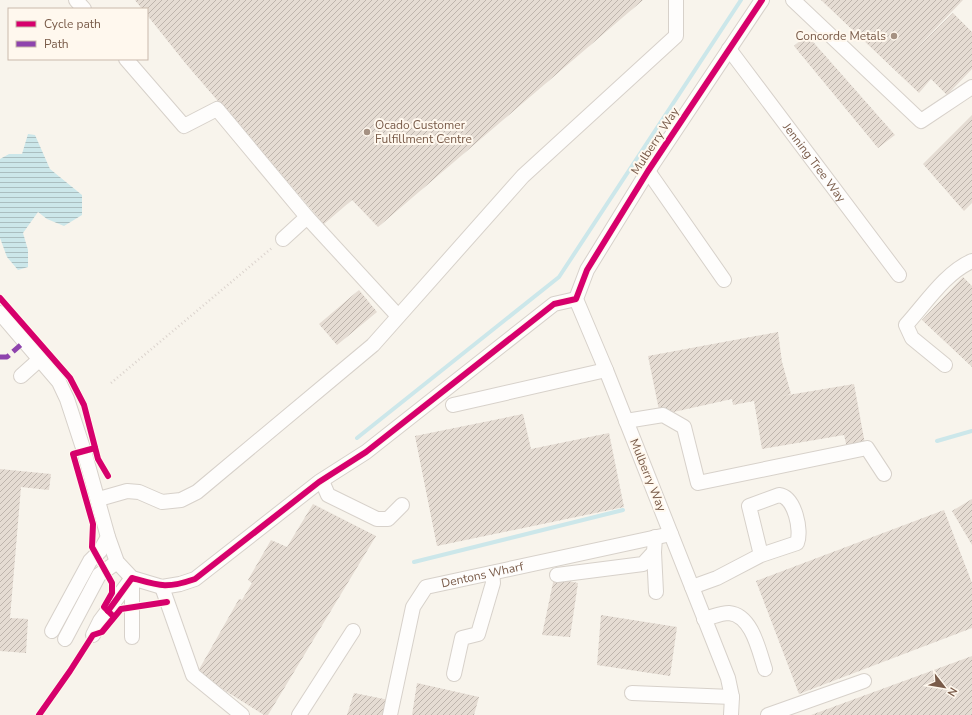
<svg xmlns="http://www.w3.org/2000/svg" width="972" height="715" font-family="'Nunito Sans',sans-serif">
  <defs>
    <pattern id="water-rules" width="6" height="5" patternUnits="userSpaceOnUse"><rect width="6" height="5" fill="#cce7ea"/><path d="M0 2.5h6" fill="none" stroke="#aabec0"/></pattern>
    <pattern id="building-hatch" width="6" height="6" patternUnits="userSpaceOnUse"><rect width="6" height="6" fill="#e5dcd3"/><path d="M-1 1l2-2M0 6l6-6M5 7l2-2" fill="none" stroke="#beb5ad"/></pattern>
  </defs>
  <rect width="100%" height="100%" fill="#f8f4ec"/>
  <polygon fill="url(#water-rules)" points="28,134 35,135 50,169 82,195 82,215 64,226 47,219 38,212 23,233 28,250 28,267 18,270 7,257 0,238 0,159 9,154 22,154"/>
  <g fill="none" stroke-linecap="round" stroke-linejoin="round">
    <g stroke="#cce7ea" stroke-width="4">
      <polyline points="357,438 559,277 741,0"/>
      <polyline points="937,441 972,431"/>
      <polyline points="414,562 623,510"/>
    </g>
  </g>
  <g fill="url(#building-hatch)">
    <polygon points="135,0 643,0 378,227 352,200 324,224 186,64 147,15 147,9 142,9"/>
    <polygon points="821,0 963,0 913,52 953,13 972,32 972,69 947,95 931,79 919,93"/>
    <polygon points="807,35 895,135 878,148 794,46"/>
    <polygon points="972,115 972,203 964,211 923,164"/>
    <polygon points="963,277 972,286 972,367 922,320"/>
    <polygon points="359,290 377,312 337,345 319,324"/>
    <polygon points="778,332 782,362 791,394 782,396 854,384 865,444 847,448 844,435 762,449 754,401 733,405 732,399 660,415 648,356"/>
    <polygon points="523,414 531,449 609,433 624,507 437,546 415,436"/>
    <polygon points="0,469 51,474 49,490 21,487 10,618 28,619 26,653 0,651"/>
    <polygon points="972,499 972,545 952,511"/>
    <polygon points="313,504 376,536 268,715 264,715 197,673 239,599 242,600 252,583 248,580 271,540 287,547"/>
    <polygon points="944,510 972,583 972,628 799,694 756,581"/>
    <polygon points="554,578 578,583 570,637 542,635"/>
    <polygon points="601,615 677,627 670,676 597,665"/>
    <polygon points="972,656 972,715 811,715"/>
    <polygon points="417,683 479,697 474,715 412,715"/>
    <polygon points="354,693 389,700 385,715 347,715"/>
  </g>
  <g fill="none" stroke-linecap="round" stroke-linejoin="round">
    <g stroke="#d7d1ca" stroke-width="16">
      <g id="minor">
        <polyline points="76,0 84,9"/>
        <polyline points="793,0 921,121 972,87"/>
        <path id="s1" d="M729,49L899,275"/>
        <polyline points="126,59 184,126 217,109 307,217"/>
        <polyline points="648,171 724,280"/>
        <polyline points="283,239 307,217 398,316"/>
        <polyline points="0,313 59,382 67,399 84,451 108,537 117,562 132,578 162,587 180,584 195,579 319,482 366,452 554,304 576,299"/>
        <path d="M945,365L912,338L906,325C926,303 945,273 972,261"/>
        <polyline points="21,376 40,359"/>
        <polyline points="453,405 606,370"/>
        <polyline points="626,421 663,415 684,427 698,483 867,448 884,474"/>
        <polyline points="322,481 328,495 377,519 388,519 402,505"/>
        <polyline points="99,499 127,491 139,492 162,502 181,500 197,492 373,345 523,176 676,36 676,0"/>
        <polyline points="654,552 656,592"/>
        <polyline points="557,575 643,564 654,552 655,537"/>
        <polyline points="132,578 132,637"/>
        <polyline points="162,587 193,675 242,715"/>
        <path d="M692,587L717,578L761,555L797,543C802,531 795,497 779,495L749,506L761,555"/>
        <path d="M704,619C712,617 721,613 729,613C752,615 759,651 765,669"/>
        <polyline points="52,631 90,561 100,551 108,537"/>
        <polyline points="93,635 100,621 132,578"/>
        <polyline points="65,639 99,575 117,562"/>
        <polyline points="454,674 462,638 478,634 493,583 492,573"/>
        <polyline points="632,693 732,697"/>
        <polyline points="299,715 353,631"/>
        <path id="s2" d="M390,715L413,607L426,587L671,534"/>
        <polyline points="731,715 732,697 728,678 606,370 576,299 587,270 648,171 762,0"/>
        <polyline points="768,715 864,681"/>
      </g>
    </g>
    <polyline stroke="#dbd3cd" stroke-width="2.5" stroke-dasharray="1 3" stroke-linecap="butt" points="111,383 273,247"/>
    <use href="#minor" stroke="#fefdfc" stroke-width="14"/>
    <polyline stroke="#8e44ad" stroke-width="5" stroke-dasharray="10 5" stroke-linecap="butt" points="0,357 7,357 24,342"/>
    <g stroke="#fff8ee" stroke-width="8">
      <g id="cycleway">
        <polyline points="0,298 70,378 84,405 98,459 108,476"/>
        <polyline points="95,448 73,454 93,524 92,547 112,583 112,593 104,607 114,617"/>
        <path d="M108,611L132,578C160,586 166,589 195,579L319,482L366,452L554,304L576,299L587,270L648,171L762,0"/>
        <polyline points="39,715 70,671 93,635 102,632 121,609 167,602"/>
      </g>
    </g>
    <use href="#cycleway" stroke="#d6006c" stroke-width="6"/>
  </g>
  <g fill="#a59182" stroke="#fff8ee" stroke-width="1.5">
    <circle cx="894" cy="36" r="4"/>
    <circle cx="367" cy="132" r="4"/>
  </g>
  <g text-anchor="middle" stroke-width="4" stroke-linejoin="round" paint-order="stroke">
    <g font-size="12" fill="#795b49" stroke="#fff8ee" text-anchor="end">
      <text x="886" y="40">Concorde Metals</text>
      <text x="375" y="129" text-anchor="start">Ocado Customer<tspan x="375" dy="14">Fulfillment Centre</tspan></text>
    </g>
    <g font-size="12" fill="#795b49" stroke="#fff8ee">
      <text transform="translate(655 141) rotate(-57)" y="4">Mulberry Way</text>
      <text dy="4" stroke="none"><textPath href="#s1" startOffset="142">Jenning Tree Way</textPath></text>
      <text transform="translate(648 475) rotate(68)" y="4">Mulberry Way</text>
      <text dy="4" stroke="none"><textPath href="#s2" startOffset="192">Dentons Wharf</textPath></text>
    </g>
  </g>
  <rect x="8" y="8" width="140" height="52" fill="#fff8ee" stroke="#c9b9ac"/>
  <rect x="16" y="21" width="20" height="6" fill="#d6006c" stroke="#c9b9ac"/>
  <text x="44" y="28" font-size="12" fill="#795b49">Cycle path</text>
  <rect x="16" y="41" width="20" height="6" fill="#8e44ad" stroke="#c9b9ac"/>
  <text x="44" y="48" font-size="12" fill="#795b49">Path</text>
  <g transform="translate(944 687) rotate(121)" stroke="#fff8ee" stroke-width="3" paint-order="stroke">
  <path d="M0-3L7 15L0 10L-7 15Z" fill="#795b49"/>
  <text y="-6" font-size="11" font-weight="bold" text-anchor="middle" fill="#795b49">N</text>
  </g>
</svg>
